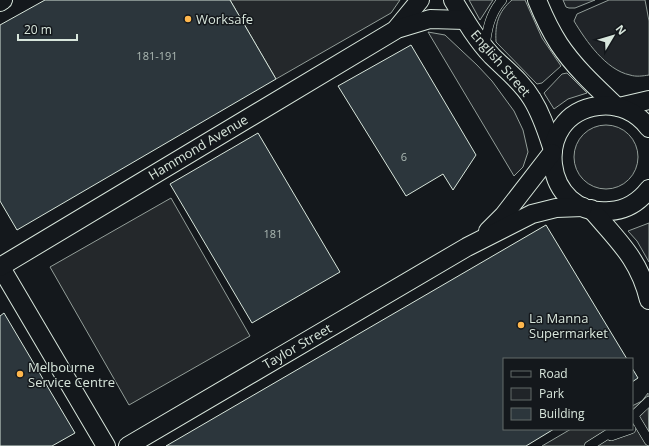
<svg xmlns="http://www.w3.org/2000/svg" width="649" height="446" font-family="'Open Sans',sans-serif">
  <rect width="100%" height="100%" fill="#14181c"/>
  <g fill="#202428" stroke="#939e99">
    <polygon points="469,0 493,0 480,20"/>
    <path d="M512,0H525L542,38L561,66L542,83L537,84L496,42C495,24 498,12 512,0Z"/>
    <polygon points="563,0 595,0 575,8 569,8 566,7"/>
    <path d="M609,0H645L649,21V75C643,76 636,77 630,75C606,70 586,41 574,21L577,14Z"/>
    <polygon points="428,32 445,35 477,65 492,81 514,111 523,130 528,152 523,167 514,176"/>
    <polygon points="567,73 587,93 568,99 554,109 544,93 562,74"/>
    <circle cx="606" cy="157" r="32"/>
    <polygon points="649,223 649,262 637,241 628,231"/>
  </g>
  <g fill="#24282b" stroke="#939e99">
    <polygon points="230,0 400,0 391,13 276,79"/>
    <polygon points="171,198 250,336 129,405 50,267"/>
    <polygon points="648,393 649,446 542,446 571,429 632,429 632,406 642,401"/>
  </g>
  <g fill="#2c363c" stroke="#d8e6dc">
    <polygon points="45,0 230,0 276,79 17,230 0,201 0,25"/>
    <polygon points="411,45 476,155 453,190 443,174 406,196 338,86"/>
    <polygon points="258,133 340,272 252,323 170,184"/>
    <polygon points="546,225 627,359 504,359 504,429 554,429 526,446 166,446"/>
    <polygon points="4,313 75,433 52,446 0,446 0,316"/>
    <polygon points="632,368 638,378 632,382"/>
  </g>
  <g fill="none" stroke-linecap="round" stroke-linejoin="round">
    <g stroke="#d8e6dc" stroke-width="10">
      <g id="service">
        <path d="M485,47C487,29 490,14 502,0"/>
        <polyline points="634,416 649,441"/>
        <polyline points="632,417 649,401"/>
        <polyline points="611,436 631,429"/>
        <polyline points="589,446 616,429"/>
      </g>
    </g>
    <g stroke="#d8e6dc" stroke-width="20">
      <g id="minor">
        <path d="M453,0C465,20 476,39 492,56C506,70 522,82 532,99C542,115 547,132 553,150"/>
        <path d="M537,0C543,15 550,30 559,44C575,68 596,87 616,106"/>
        <polyline points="0,2 3,0"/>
        <polyline points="397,28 420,0"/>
        <polyline points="619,107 649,100"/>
        <path d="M649,128C637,112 618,103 598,106C530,115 542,218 610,211C626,210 639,202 649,189"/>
        <path d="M591,209C617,240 639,258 649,300"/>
        <polyline points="488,231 504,215 552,153"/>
        <polyline points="0,266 106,446"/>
        <polyline points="0,267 397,29 430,19 465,20"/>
        <polyline points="128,446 467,247 532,214 556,208 583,207"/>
      </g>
    </g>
    <use href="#service" stroke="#14181c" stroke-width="9"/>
    <use href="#minor" stroke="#14181c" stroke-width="18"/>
  </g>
  <g fill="#ffb74d" stroke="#14181c" stroke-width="1.5">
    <circle cx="188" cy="19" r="4"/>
    <circle cx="521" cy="325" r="4"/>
    <circle cx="20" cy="374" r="4"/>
  </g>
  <g text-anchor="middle" stroke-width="3" stroke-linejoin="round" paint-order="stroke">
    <g font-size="11" fill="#adbab4">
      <text x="157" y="60">181-191</text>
      <text x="404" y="161">6</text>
      <text x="273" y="238">181</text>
    </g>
    <g font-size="13" fill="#d8e6dc" stroke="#14181c" text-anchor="start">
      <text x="196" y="24">Worksafe</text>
      <text x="529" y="323">La Manna<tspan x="529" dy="15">Supermarket</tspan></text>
      <text x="28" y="372">Melbourne<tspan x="28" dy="15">Service Centre</tspan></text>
    </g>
    <g font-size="13" fill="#d8e6dc" stroke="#14181c">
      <text transform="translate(501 63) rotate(49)" y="5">English Street</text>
      <text transform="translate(198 147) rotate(-31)" y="5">Hammond Avenue</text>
      <text transform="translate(297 346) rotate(-30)" y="5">Taylor Street</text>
    </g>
  </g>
  <rect x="503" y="358" width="130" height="72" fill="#14181c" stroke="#626a69"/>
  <rect x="511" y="371" width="20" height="6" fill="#14181c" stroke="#626a69"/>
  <text x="539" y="378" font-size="12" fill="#d8e6dc">Road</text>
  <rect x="511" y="388" width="20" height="12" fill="#202428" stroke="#626a69"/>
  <text x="539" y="398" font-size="12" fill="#d8e6dc">Park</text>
  <rect x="511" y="408" width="20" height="12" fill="#2c363c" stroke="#626a69"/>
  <text x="539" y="418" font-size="12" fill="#d8e6dc">Building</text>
  <g transform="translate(613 36) rotate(52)" stroke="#14181c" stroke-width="3" paint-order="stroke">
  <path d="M0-3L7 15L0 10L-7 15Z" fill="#d8e6dc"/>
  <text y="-6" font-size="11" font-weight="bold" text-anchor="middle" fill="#d8e6dc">N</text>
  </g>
  <path d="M18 34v6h59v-6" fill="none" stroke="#d8e6dc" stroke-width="2"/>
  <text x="24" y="34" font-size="12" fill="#d8e6dc" stroke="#14181c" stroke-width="3" paint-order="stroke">20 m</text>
</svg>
